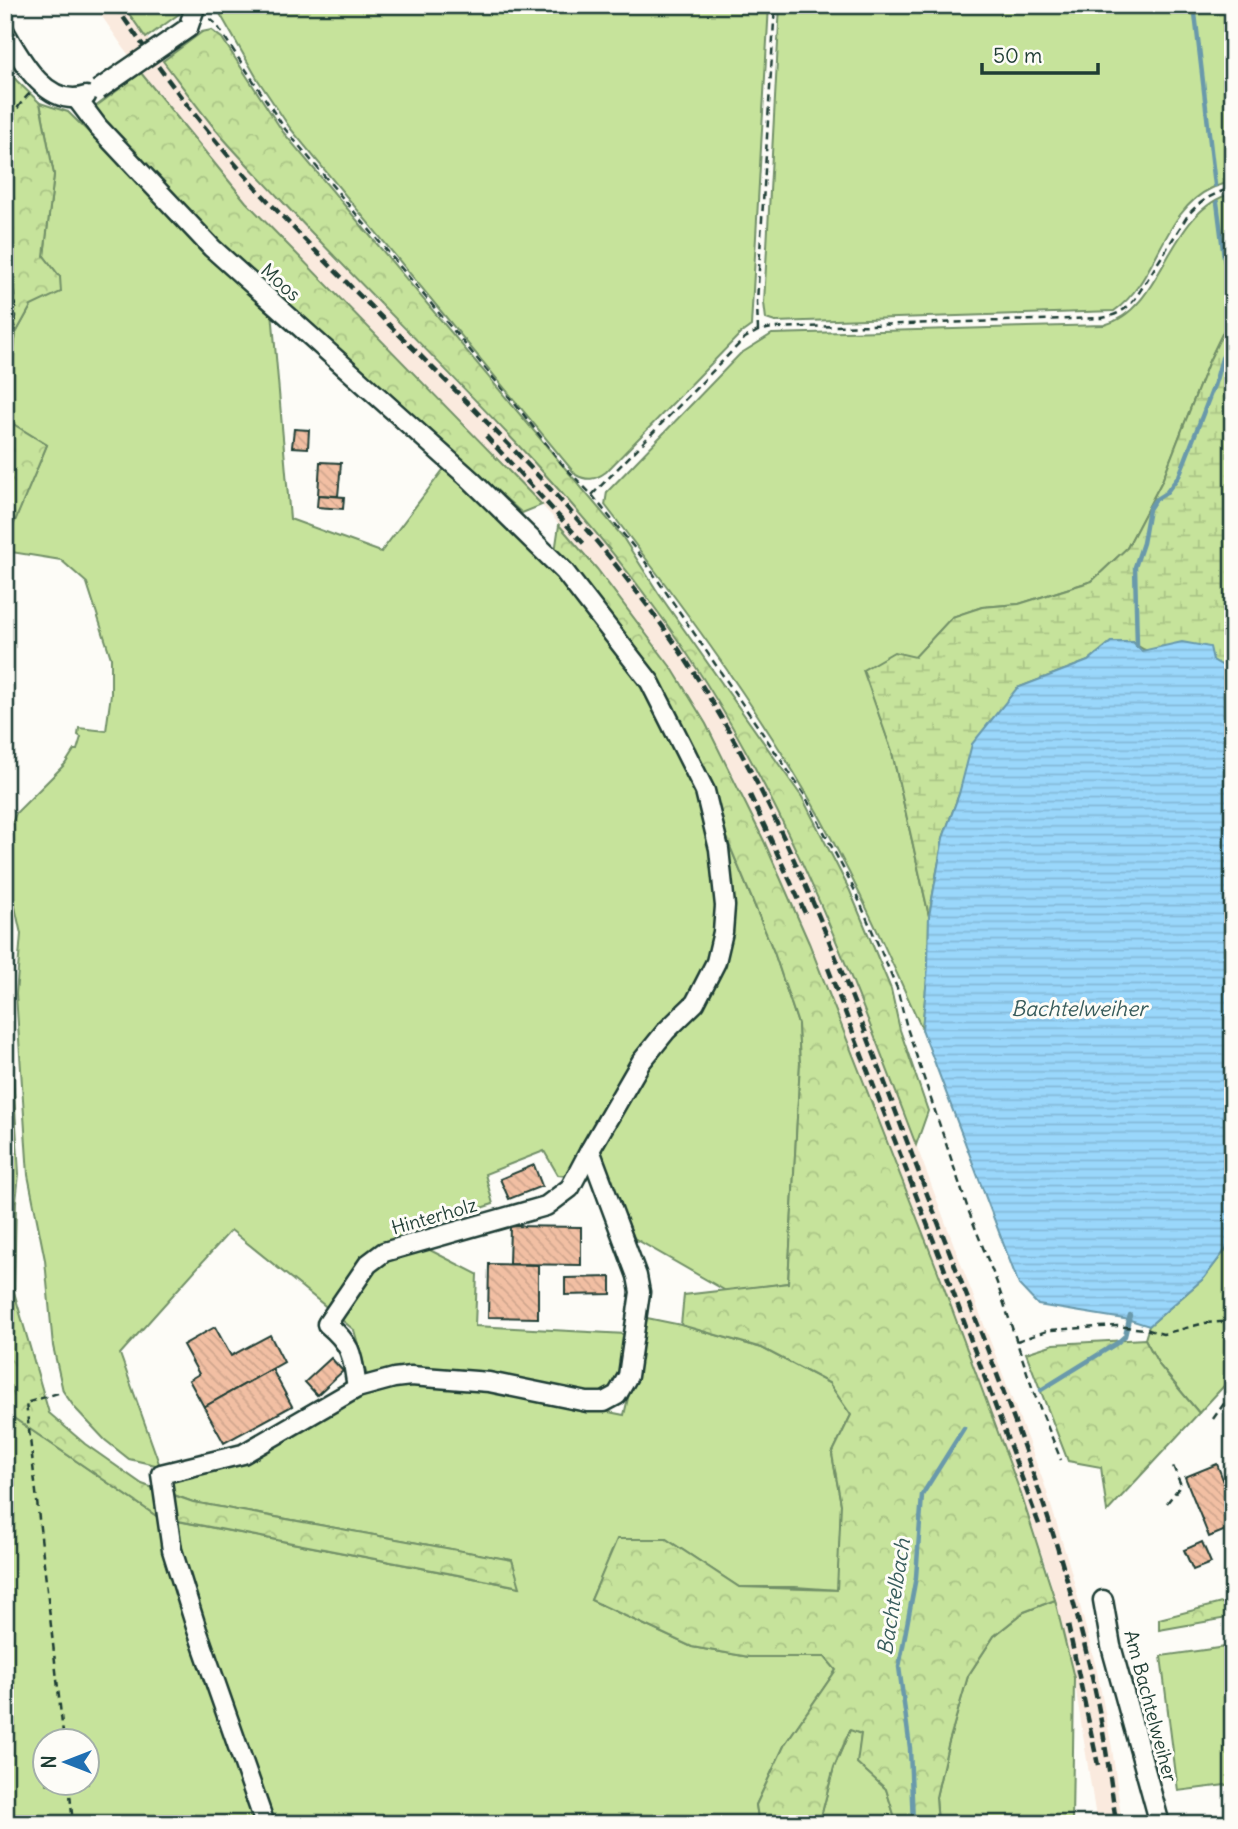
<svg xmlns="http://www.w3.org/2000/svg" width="1238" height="1829" font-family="Delius,sans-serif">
  <defs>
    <pattern id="forest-crowns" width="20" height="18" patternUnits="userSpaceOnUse" patternTransform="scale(1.75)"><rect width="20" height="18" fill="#c6e39b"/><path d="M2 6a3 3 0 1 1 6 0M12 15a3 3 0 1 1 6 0" fill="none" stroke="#aac486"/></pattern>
    <pattern id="wetland-marsh" width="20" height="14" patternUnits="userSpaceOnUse" patternTransform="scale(1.75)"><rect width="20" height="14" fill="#c6e39b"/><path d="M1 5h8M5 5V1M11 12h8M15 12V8" fill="none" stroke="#aac486"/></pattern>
    <pattern id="water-rules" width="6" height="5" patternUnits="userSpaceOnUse" patternTransform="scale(1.75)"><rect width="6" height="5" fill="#9ad7fb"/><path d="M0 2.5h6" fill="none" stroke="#84b9d8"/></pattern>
    <pattern id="building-back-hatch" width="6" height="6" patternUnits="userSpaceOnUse" patternTransform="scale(1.75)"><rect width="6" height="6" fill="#f2bfa3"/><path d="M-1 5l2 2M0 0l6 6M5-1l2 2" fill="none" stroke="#cfa58d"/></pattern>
  </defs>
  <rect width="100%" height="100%" fill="#fdfcf7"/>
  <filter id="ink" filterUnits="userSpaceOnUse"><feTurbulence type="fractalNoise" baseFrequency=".0143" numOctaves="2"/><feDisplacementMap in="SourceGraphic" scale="14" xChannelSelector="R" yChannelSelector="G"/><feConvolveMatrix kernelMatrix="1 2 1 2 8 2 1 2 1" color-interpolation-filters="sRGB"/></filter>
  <g filter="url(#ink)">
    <polygon fill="#faeade" points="94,5 123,5 212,126 320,243 535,463 609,547 652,602 691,657 725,713 787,830 875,1036 1045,1486 1070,1567 1097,1671 1112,1748 1122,1824 1097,1824 1074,1678 1049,1576 1021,1494 937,1269 809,943 764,841 706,724 673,670 597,569 551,515 246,202 141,73"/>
    <g fill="#c6e39b" stroke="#729068" stroke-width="2" fill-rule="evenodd">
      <polygon points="123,5 181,5 179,14 146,38"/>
      <path d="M215,5H769L751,326L740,334L606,472C595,480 587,481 576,475L290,128L258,80Z"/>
      <path d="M780,5H1233V182C1226,184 1218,185 1212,188C1162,211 1158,281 1114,311L775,322L766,319L764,303Z"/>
      <polygon points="40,103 68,112 272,311 290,519 381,552 446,466 563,580 647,685 702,793 721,906 703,980 583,1147 566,1176 558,1175 544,1151 485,1174 493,1204 425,1226 425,1234 382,1247 329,1309 231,1230 120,1354 160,1466 129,1459 105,1440 75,1408 63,1391 53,1346 45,1260 28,1175 16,994 21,934 10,884 7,846 9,832 16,813 65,764 74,750 77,750 81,737 78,735 79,728 106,731 111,694 111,658 87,583 61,560 5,551 6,541 47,445 5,419 16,333 31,306 60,277 44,256 54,175"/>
      <path d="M1233,193V291L1228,292L1224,315V330L1209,361L1162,481L1127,548L1092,581L1019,604L982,607L952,617L915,657L864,670L892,752L929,916L928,967L922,1029C886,949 850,868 805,791C746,691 676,597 605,505L607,492L740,354L772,334L1104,325C1165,309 1166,211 1233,193Z"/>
      <polygon points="729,844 774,952 798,1024 800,1063 788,1283 726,1291 634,1238 599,1151 647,1067 672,1036 733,906"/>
      <polygon points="5,900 12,934 8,993 19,1174 16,1202 5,1202"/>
      <polygon points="1233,1240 1233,1376 1199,1413 1159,1365 1145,1339 1149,1326 1204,1278"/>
      <path d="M426,1248L477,1274L475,1326L626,1334C624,1360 628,1383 602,1396L368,1379L354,1330L337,1316L375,1267L388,1257Z"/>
      <polygon points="647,1318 681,1325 762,1348 829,1383 851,1415 832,1454 841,1504 838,1590 795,1587 739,1587 666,1539 618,1539 591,1600 692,1647 749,1657 825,1657 836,1670 785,1744 756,1805 759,1824 270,1824 201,1629 172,1520 519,1587 512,1560 193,1502 169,1493 173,1476 359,1394 396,1384 488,1388 624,1415"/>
      <path d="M5,1412L158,1517L191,1634L260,1824H5ZM46,1742H88V1784H46Z"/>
      <polygon points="1055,1600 1074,1678 1072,1824 938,1824 936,1797 948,1745 968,1676 994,1636 1024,1612"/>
      <polygon points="1233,1646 1233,1784 1178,1791 1161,1656"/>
      <polygon points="850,1729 861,1734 858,1763 886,1789 897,1824 819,1824 834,1767"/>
    </g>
    <g fill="url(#forest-crowns)" stroke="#729068" stroke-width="2">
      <path d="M211,30L222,38L283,132L622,536L659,594L802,797L850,891L891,989L900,1030L928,1111L916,1145C845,958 773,765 652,604C543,456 404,333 280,199C257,174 233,151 212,125C195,104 179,82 163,61L202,32Z"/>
      <polygon points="5,65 17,81 40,103 54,175 44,256 60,277 61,292 31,306 16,333 5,409"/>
      <polygon points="141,73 246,202 542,505 522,513 219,242 108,132 96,114 95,107"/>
      <polygon points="5,419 47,445 5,545"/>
      <polygon points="559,525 597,569 673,670 706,724 764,841 809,943 937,1269 1021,1494 1055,1600 1024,1612 994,1636 968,1676 948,1745 936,1797 938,1824 897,1824 886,1789 857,1763 861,1734 850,1730 834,1767 819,1824 759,1824 756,1805 785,1744 836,1670 825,1657 749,1657 692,1647 591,1600 617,1539 666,1539 739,1587 837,1590 841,1504 832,1454 851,1415 829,1383 762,1348 681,1325 684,1295 788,1283 800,1063 798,1024 774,952 729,844 712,788 555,552"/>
      <polygon points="5,1202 16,1202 14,1292 49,1413 85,1444 142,1484 193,1502 512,1560 520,1587 158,1517 5,1412"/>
      <polygon points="1145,1339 1159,1365 1199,1413 1107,1512 1101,1467 1068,1461 1026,1353 1054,1344"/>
      <polygon points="1233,1600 1233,1617 1159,1630 1159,1619"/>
    </g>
    <path fill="url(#wetland-marsh)" stroke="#729068" stroke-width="2" d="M1233,291V679C1213,641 1159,668 1133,642H1111L1088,661L1017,688L959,794L943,838L929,916L892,752L863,670L894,652L915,657L952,617L982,607L1019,604L1092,581L1127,548L1162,481L1209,361L1224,330V315L1228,292Z"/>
    <polygon fill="url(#water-rules)" stroke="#6999ab" stroke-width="2" points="1111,642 1133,642 1142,651 1182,642 1210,647 1213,660 1228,669 1233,679 1233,1240 1204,1278 1149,1326 1130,1320 1038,1305 1019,1285 922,1029 928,967 929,916 943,838 959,794 972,744 1017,688 1088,661"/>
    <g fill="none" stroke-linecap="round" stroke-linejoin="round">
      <g stroke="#6999ab" stroke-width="4.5">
        <polyline points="1194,5 1215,185"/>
        <polyline points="1217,202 1224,258 1233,296"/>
        <polyline points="1137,646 1135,567 1143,543 1149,509 1155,500 1166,493 1179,476 1216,380 1222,358 1233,342"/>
        <polyline points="1041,1390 1117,1343 1125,1336 1130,1315"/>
        <polyline points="913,1824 910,1748 899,1667 916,1577 922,1495 964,1428"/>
      </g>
    </g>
    <g fill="url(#building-back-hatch)" stroke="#1f3d34" stroke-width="2">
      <polygon points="294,429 309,430 308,448 292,447"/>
      <polygon points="320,462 341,463 338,496 318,495"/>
      <polygon points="318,495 344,497 343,509 317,507"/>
      <polygon points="534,1165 542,1186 509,1199 500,1179"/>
      <polygon points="510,1226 581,1227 581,1265 509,1264"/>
      <polygon points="489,1264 538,1265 538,1318 488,1317"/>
      <polygon points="611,1277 611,1294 565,1295 565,1278"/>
      <polygon points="215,1327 231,1356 270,1335 284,1362 204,1407 189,1380 199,1374 183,1345"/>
      <polygon points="331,1358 343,1371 317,1395 305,1382"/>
      <polygon points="272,1369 292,1406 224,1443 204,1407"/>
      <polygon points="1217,1464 1229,1495 1233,1494 1233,1527 1209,1537 1185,1477"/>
      <polygon points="1202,1542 1211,1563 1193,1570 1184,1550"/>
    </g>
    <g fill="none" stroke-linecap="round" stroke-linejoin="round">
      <g stroke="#1f3d34" stroke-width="23">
        <g id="minor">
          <polyline points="188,28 196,5"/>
          <path d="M5,32C21,60 47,109 86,96"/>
          <polyline points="77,99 98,127 212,248 471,480 564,571 650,682 705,791 719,849 725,906 723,932 716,962 695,1003 666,1031 641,1062 590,1150 637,1276 640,1292 628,1376 617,1395 604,1402 587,1402 489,1382 411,1376 394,1378 357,1388 243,1454 161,1474 172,1550 197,1630 265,1824"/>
          <path d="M357,1388C352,1355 353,1346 327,1324L368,1264L384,1252L546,1206L570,1188L590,1150"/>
          <polyline points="1103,1600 1111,1646 1160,1824"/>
        </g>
      </g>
      <g stroke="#1f3d34" stroke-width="2.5" stroke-dasharray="7 5" stroke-linecap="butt">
        <polyline points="210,19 216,24 285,129 520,410 561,463 592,495 644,560 804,794 854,889 897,988 907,1028 969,1212 997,1283 1034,1393 1061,1460"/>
        <path d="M5,154C6,128 12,111 30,93"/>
        <polyline points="5,219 16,316 5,397"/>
        <polyline points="758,331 757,302 775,5"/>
        <polyline points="5,487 5,514"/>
        <path d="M592,495L745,338L758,331L772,328L1102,318C1116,315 1125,311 1135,299L1188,215C1201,200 1214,193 1233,188"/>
        <polyline points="5,807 14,811"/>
        <polyline points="1017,1341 1050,1330 1117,1326 1145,1329 1163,1334 1205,1323 1233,1321"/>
        <polyline points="58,1393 26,1403 64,1742"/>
        <polyline points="1213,1419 1233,1391"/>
        <polyline points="1167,1503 1181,1485 1173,1466"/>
        <polyline points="69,1784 73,1824"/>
      </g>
      <use href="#minor" stroke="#fdfcf7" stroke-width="18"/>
      <g stroke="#1f3d34" stroke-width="4.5" stroke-dasharray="10 5" stroke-linecap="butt">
        <path d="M115,5C159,70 206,132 258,190C373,316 503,427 611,559C637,592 664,626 687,662C793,824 858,1014 927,1194C988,1352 1055,1511 1092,1677C1103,1725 1110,1774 1116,1824"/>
        <polyline points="486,436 585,545"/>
        <polyline points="750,795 805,913"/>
        <polyline points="828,968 943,1265 1040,1527"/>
        <polyline points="1068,1625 1098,1765"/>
      </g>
      <g stroke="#1f3d34" stroke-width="23" stroke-linecap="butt">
        <polyline id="minor-bridge" points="98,90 188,28"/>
      </g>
      <use href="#minor-bridge" stroke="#fdfcf7" stroke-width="18"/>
    </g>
  </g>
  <g text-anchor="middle" stroke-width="6" stroke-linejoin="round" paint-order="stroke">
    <g font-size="19" fill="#1f3d34" stroke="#fdfcf7">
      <text transform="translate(281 282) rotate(42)" y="7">Moos</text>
      <text transform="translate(434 1216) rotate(-16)" y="7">Hinterholz</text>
      <text transform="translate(1151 1706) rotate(75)" y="7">Am Bachtelweiher</text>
    </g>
    <g font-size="21" font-style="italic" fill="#385c5c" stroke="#fdfcf7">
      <text x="1079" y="1016">Bachtelweiher</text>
      <text transform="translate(894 1597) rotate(-81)" y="7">Bachtelbach</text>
    </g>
  </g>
  <rect width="1238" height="1829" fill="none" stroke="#fdfcf7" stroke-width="28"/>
  <rect x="14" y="14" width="1210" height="1801" fill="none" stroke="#1f3d34" stroke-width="2.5" filter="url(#ink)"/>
  <g transform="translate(66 1762) rotate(270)"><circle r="33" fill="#fdfcf7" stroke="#a4b0a9" stroke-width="2"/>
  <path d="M0-5L12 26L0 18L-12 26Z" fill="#1f6fb2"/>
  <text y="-10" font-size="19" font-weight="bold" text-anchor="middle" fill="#1f3d34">N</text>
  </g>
  <path d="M982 63v10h116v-10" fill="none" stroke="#1f3d34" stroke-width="3.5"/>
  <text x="993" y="63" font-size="21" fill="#1f3d34" stroke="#fdfcf7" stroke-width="5" paint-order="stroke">50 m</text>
</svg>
